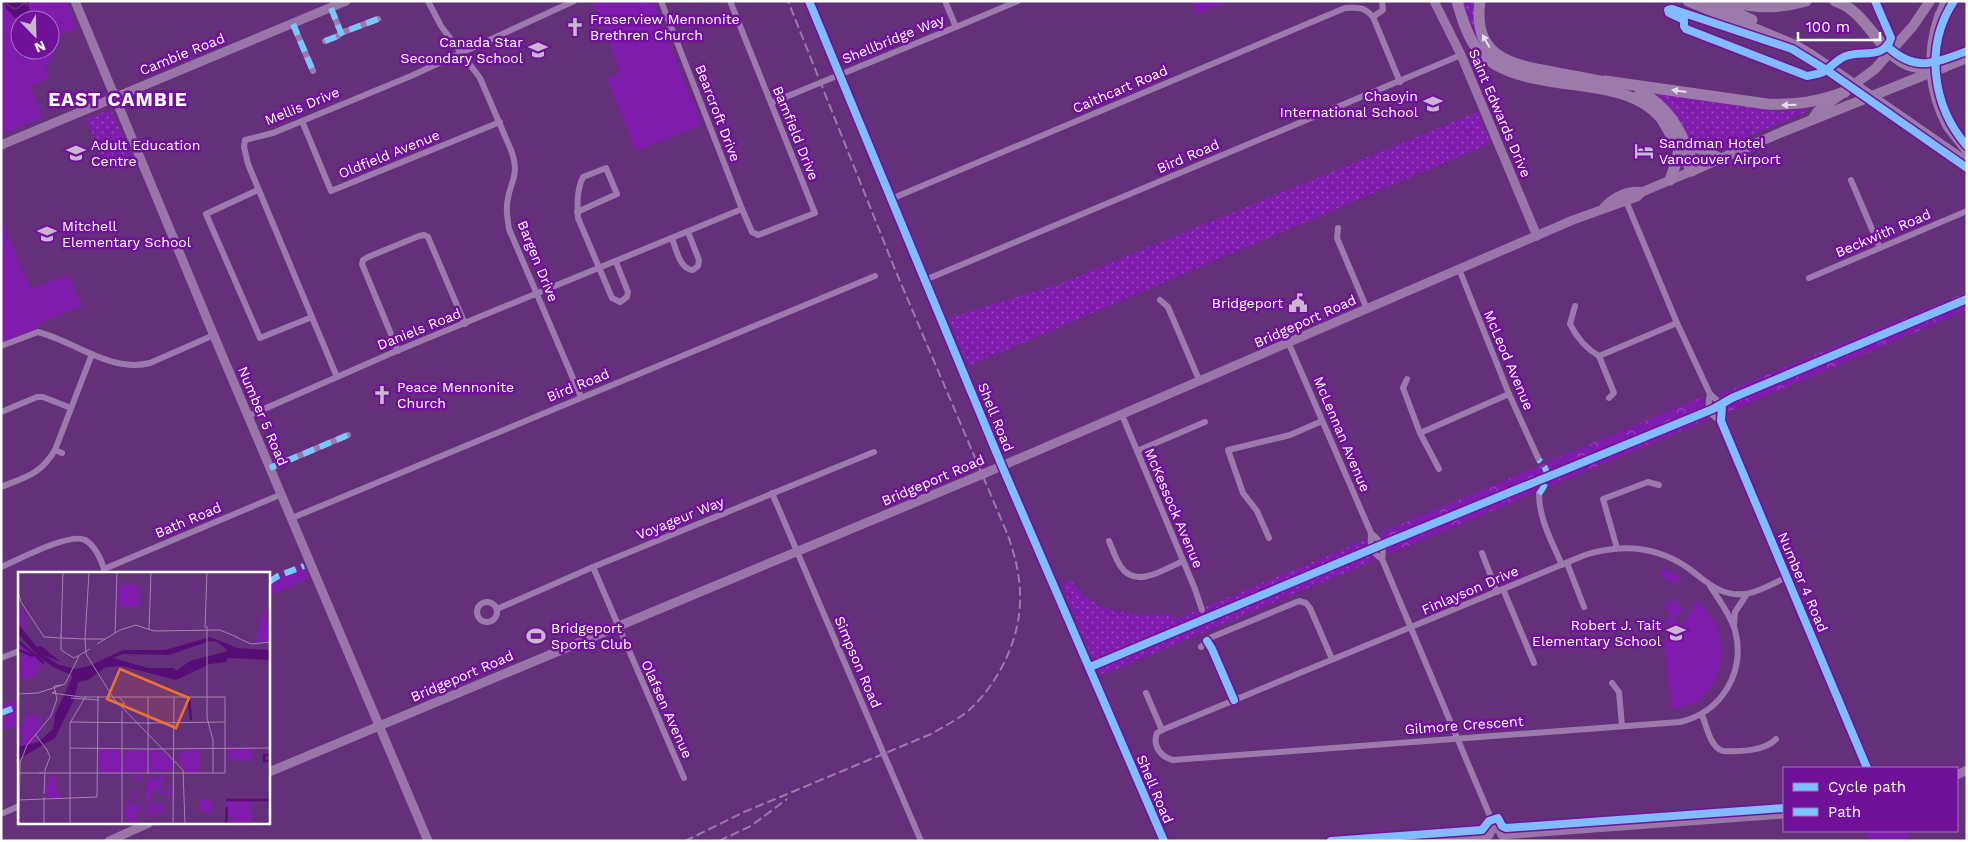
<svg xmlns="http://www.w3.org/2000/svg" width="1968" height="842" font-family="'Work Sans',sans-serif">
  <defs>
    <pattern id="grass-dots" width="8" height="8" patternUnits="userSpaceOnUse" patternTransform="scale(1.25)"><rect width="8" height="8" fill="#7f1bad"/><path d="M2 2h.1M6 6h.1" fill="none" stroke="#9949bd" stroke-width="1.8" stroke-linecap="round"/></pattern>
    <pattern id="forest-crowns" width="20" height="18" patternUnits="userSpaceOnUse" patternTransform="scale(1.25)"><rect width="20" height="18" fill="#7f1bad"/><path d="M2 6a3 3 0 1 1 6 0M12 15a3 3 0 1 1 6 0" fill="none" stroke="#9949bd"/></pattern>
    <pattern id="water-waves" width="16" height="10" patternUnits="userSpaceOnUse" patternTransform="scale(1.25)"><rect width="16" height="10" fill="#570d76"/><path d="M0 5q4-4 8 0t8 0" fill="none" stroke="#70318b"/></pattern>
  </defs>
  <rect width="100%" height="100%" fill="#64307a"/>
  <g fill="url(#grass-dots)">
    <polygon points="1461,1 1474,1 1474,23 1482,45 1478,44"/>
    <polygon points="1648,91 1775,111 1807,109 1808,111 1722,148 1713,150 1691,141"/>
    <polygon points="109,110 112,111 132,159 107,169 86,119"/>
    <polygon points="1477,112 1491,143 968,366 949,318 1059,284"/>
    <path d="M1367,539L1369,553L1375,560L1100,676L1062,586L1070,580C1075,585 1080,592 1086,597C1110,615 1143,616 1172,614L1174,620Z"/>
  </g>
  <g fill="url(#forest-crowns)">
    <polygon points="1967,292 1967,310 1728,412 1728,402 1720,394"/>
    <polygon points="1704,396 1704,412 1710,419 1387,555 1386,540 1380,533"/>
  </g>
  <g fill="#7f1bad">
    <polygon points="1,1 66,1 77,28 50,39 50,20 20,20 20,50 50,49 53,56 45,69 49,78 30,86 43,117 1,135"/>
    <polygon points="593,1 653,1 702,125 636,151 607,78 621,72"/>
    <polygon points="1191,1 1228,1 1197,14"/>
    <polygon points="2,221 31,289 68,274 82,306 42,322 34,330 1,344"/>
    <polygon points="303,566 309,578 269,596 269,581"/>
    <polygon points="1663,568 1680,577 1675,585 1659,575"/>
    <polygon points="1674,599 1683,611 1674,617 1678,623 1671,629 1665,621 1671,616 1664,606"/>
    <polygon points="1698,600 1717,625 1723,654 1715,681 1697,702 1672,710 1664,640 1680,627"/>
    <polygon points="19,698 19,724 1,731 1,706"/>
    <polygon points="1869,831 1906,831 1910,841 1865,841"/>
  </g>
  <polygon fill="url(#water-waves)" points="5,1 29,1 29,10 15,18 5,7"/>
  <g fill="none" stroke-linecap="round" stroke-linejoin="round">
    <g stroke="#9d7aad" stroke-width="6">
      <path d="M428,1L441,26L480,78L511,150C521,177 509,181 507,205C506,212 508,221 509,229L581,397"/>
      <polyline points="661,1 742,209 752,232 758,235 815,213 730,1"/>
      <polyline points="945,1 956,27 1018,1"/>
      <polyline points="331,8 341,33 378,19"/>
      <polyline points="1373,17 1383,10 1382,1"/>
      <polyline points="293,24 313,71"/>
      <polyline points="325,41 338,36 341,33"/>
      <polyline points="771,103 956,27"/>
      <polyline points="302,121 331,191 500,122"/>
      <polyline points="1851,180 1880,248"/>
      <polyline points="258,190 206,214 260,338 312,317"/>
      <path d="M891,199L1345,8C1357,7 1365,7 1373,17L1400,82"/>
      <polyline points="1626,201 1677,323 1710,394 1722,405 1721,421 1867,768"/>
      <path d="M577,212L617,194L606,168L583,177C577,188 577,205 578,218L612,298L620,302L627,297L628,292L616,262"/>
      <polyline points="1338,228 1337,238 1367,309"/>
      <path d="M672,238C676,249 680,270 693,270L698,266L699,260L688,232"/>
      <polyline points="1459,269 1509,394 1539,460"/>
      <polyline points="1809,278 1967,211"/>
      <polyline points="925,280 1461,55"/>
      <polyline points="1160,300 1168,307 1200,382"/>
      <path d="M1575,306L1570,324C1577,338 1585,348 1599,356L1677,323"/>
      <path d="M1289,344L1371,533C1381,542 1385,545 1382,559L1495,828"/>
      <path d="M1,346L38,332C74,341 110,373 150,363L214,335"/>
      <polyline points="398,351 362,264 363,260 368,257 419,236 424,235 428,237 465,324"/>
      <polyline points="1599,356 1614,393 1609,398"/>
      <polyline points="337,377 248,164 244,147 245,140 273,133 411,76 574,1"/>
      <polyline points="1407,379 1403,388 1420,433 1439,469"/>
      <path d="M1710,394C1707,408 1708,414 1721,421"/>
      <polyline points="1,412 37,397 43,397 71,408"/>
      <polyline points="1122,415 1195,589 1202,610"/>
      <polyline points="248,416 394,352 742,209"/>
      <polyline points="1420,433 1509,394"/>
      <polyline points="55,450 62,453"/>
      <polyline points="1137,451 1205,422"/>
      <polyline points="270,468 348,435"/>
      <path d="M1,487C26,477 41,474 55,450L92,354"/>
      <polyline points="772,493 921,841"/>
      <path d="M1539,494C1539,519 1552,542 1562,565"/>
      <polyline points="292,518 875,276"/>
      <path d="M1371,534C1370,547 1371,552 1382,559"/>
      <polyline points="1269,538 1257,511 1243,493 1228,450 1290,435 1322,421"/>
      <path d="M1109,541C1113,550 1116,560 1121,567C1136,589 1165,569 1183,561"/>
      <polyline points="1617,548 1603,499 1648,482 1659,485"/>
      <polyline points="1482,553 1497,592"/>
      <polyline points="1567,563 1584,607"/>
      <path d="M1,567C18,560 70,532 85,540C96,546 102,562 105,572"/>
      <polyline points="593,567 684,778"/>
      <polyline points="104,569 282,494"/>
      <path d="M1710,586C1719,600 1730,614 1735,630C1746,672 1722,712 1680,722L1173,760C1161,757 1152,746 1157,733L1162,730L1585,555C1620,544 1656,546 1688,568C1706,581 1720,597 1745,594C1757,593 1776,582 1787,577"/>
      <polyline points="1503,589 1534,663"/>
      <circle cx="487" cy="612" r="10"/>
      <polyline points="497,609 593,567 874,452"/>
      <polyline points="1734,625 1735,612 1747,594"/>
      <polyline points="1201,647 1212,637 1299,601 1306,603 1310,608 1332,659"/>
      <polyline points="1,658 19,651"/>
      <polyline points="1612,683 1619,692 1622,726"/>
      <polyline points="1146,693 1162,730"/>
      <path d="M1702,715C1707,727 1710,747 1723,751C1738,752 1766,751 1776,739"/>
      <polyline points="1,814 19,806"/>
    </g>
    <g stroke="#9a75a9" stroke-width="9">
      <polyline points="75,1 217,343 428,841"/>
      <polyline points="809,1 1002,466 1164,841"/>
      <polyline points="1434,1 1461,55 1537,236"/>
      <polyline points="1,145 346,1"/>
      <path d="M1604,207C1613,197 1629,189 1642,192"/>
      <polyline points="269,772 983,474 1573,220 1637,197 1642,192 1692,171"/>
      <polyline points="1957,775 1967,770"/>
      <polyline points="1489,835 1491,830 1495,828 1501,831 1502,835"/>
      <polyline points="1502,835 1784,814"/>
      <polyline points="109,841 149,823"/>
      <polyline points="1402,841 1489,835"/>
    </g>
    <g stroke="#9b78aa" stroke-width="10">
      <polyline points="1940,15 1946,1"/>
      <polyline points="1812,120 1817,112 1875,69 1913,26 1930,1"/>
      <polyline points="1692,171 1782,132 1967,58"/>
    </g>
    <g stroke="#9c7bab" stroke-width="11">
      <path d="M1457,1C1469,44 1479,64 1524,76C1541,80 1559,83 1577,85C1608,90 1639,93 1661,118L1692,171"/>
      <path d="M1480,1C1472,56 1509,64 1552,72C1572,76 1593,79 1613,84"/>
      <polyline points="1688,1 1794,45"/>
      <polyline points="1710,1 1752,20"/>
      <path d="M1730,1C1755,9 1782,8 1806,1"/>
      <path d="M1835,1C1871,12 1882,66 1921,68C1929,69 1937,67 1944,67"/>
      <path d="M1605,81L1767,104C1797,105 1817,102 1845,92"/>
      <path d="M1640,92C1668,106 1680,129 1691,157"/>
      <polyline points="1948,126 1967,150"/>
      <polyline points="1684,141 1721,159"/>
      <polyline points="1670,180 1676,163 1679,149"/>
    </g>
    <g stroke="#9c7bab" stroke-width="2" stroke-dasharray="9 4" stroke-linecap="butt">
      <path d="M685,841L744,812L931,734C943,727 955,721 967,712C982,699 995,681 1004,663C1026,618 1024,579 1007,533L894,267L788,1"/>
      <polyline points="719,841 751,826 787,799"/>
    </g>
    <g stroke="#9c7bab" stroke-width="11">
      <path d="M1940,15C1927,53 1929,90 1948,126"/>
      <polyline points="1794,45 1811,55 1967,163"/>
    </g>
    <g stroke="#7ac7fe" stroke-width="6" stroke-dasharray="12 6" stroke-linecap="butt">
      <polyline points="331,8 341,33 378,19"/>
      <polyline points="293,24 313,71"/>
      <polyline points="325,41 338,36 341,33"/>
      <polyline points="270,468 348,435"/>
      <path d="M1539,494C1548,482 1551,471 1539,460"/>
      <polyline points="269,582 278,576 304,566"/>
      <polyline points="1,713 19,706"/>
    </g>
    <g stroke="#71119a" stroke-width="11">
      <g id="cycleway">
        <polyline points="809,1 1002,466 1164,841"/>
        <path d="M1875,1L1891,38C1884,60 1862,50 1846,56C1837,59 1831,68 1823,72C1818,74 1812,75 1807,76L1686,29L1684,26V20L1669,13L1668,10L1672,9L1792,49L1828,71L1967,168"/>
        <path d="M1954,1C1924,46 1932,106 1967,146"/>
        <path d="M1887,46C1915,73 1935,63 1967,51"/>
        <polyline points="1722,405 1721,421 1867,768"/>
        <polyline points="1207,641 1212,649 1234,700"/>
        <polyline points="1090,667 1391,541 1713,409 1732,398 1967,299"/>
        <polyline points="1331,841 1482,830 1489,821 1498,818 1502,826 1506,828 1784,808"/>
      </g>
    </g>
    <use href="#cycleway" stroke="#80bcff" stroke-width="8"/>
  </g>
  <defs><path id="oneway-solid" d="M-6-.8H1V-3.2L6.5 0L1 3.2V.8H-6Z" transform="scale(1.25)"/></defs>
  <g fill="#e6deea">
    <use href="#oneway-solid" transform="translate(1486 41) rotate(-119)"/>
    <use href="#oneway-solid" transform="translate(1679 91) rotate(-172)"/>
    <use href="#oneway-solid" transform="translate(1789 105) rotate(179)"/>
  </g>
  <defs>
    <g id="church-bare" transform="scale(1.5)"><path d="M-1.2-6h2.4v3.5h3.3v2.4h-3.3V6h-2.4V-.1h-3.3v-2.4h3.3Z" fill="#c9b7d0" stroke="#71119a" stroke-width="2.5" paint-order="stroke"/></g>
    <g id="school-bare" transform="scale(1.5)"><path d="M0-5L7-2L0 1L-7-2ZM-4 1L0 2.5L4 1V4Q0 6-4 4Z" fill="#c9b7d0" stroke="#71119a" stroke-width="2.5" paint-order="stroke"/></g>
    <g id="hotel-bare" transform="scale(1.5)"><path d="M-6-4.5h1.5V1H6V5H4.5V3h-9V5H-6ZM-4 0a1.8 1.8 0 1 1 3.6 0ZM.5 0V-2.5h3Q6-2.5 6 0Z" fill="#c9b7d0" stroke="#71119a" stroke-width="2.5" paint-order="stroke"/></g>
    <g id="civic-bare" transform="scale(1.5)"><path d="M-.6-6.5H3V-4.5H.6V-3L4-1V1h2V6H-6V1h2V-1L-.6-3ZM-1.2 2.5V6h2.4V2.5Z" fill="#c9b7d0" stroke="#71119a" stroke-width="2.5" paint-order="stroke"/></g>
    <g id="stadium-bare" transform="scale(1.5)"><path d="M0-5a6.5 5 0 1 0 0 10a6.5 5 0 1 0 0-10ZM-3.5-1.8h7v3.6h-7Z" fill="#c9b7d0" stroke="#71119a" stroke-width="2.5" paint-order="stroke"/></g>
  </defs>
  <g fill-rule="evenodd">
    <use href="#church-bare" x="575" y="27"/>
    <use href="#school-bare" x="538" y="50"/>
    <use href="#school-bare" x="1433" y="104"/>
    <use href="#hotel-bare" x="1644" y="151"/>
    <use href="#school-bare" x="76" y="153"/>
    <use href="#school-bare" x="47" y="234"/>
    <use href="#civic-bare" x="1298" y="303"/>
    <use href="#church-bare" x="382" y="395"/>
    <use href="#school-bare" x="1676" y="633"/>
    <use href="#stadium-bare" x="536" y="636"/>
  </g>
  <g text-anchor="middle" stroke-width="5" stroke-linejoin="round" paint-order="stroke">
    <g font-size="14" fill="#fff" stroke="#71119a" text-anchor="start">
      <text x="590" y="24">Fraserview Mennonite<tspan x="590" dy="16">Brethren Church</tspan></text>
      <text x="523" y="47" text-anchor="end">Canada Star<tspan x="523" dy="16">Secondary School</tspan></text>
      <text x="1418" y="101" text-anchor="end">Chaoyin<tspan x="1418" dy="16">International School</tspan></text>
      <text x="1659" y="148">Sandman Hotel<tspan x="1659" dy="16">Vancouver Airport</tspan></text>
      <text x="91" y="150">Adult Education<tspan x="91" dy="16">Centre</tspan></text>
      <text x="62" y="231">Mitchell<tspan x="62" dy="16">Elementary School</tspan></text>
      <text x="1283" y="308" text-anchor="end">Bridgeport</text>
      <text x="397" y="392">Peace Mennonite<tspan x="397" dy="16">Church</tspan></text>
      <text x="1661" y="630" text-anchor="end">Robert J. Tait<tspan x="1661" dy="16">Elementary School</tspan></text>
      <text x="551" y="633">Bridgeport<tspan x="551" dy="16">Sports Club</tspan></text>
    </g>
    <g font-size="14" fill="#fff" stroke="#71119a">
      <text transform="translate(893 39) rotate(-22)" y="5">Shellbridge Way</text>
      <text transform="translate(182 54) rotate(-22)" y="5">Cambie Road</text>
      <text transform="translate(1120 89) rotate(-23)" y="5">Caithcart Road</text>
      <text transform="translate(302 106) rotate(-22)" y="5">Mellis Drive</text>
      <text transform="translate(718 113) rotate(69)" y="5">Bearcroft Drive</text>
      <text transform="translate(1500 113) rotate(67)" y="5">Saint Edwards Drive</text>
      <text transform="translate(796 133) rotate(68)" y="5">Bamfield Drive</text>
      <text transform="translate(389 154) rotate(-22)" y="5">Oldfield Avenue</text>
      <text transform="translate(1188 156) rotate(-23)" y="5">Bird Road</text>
      <text transform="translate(1883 233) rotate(-23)" y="5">Beckwith Road</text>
      <text transform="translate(538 261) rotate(68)" y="5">Bargen Drive</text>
      <text transform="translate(1305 321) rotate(-24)" y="5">Bridgeport Road</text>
      <text transform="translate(419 329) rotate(-22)" y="5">Daniels Road</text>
      <text transform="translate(1509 360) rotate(67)" y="5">McLeod Avenue</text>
      <text transform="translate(578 385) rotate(-22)" y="5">Bird Road</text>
      <text transform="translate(263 416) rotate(67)" y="5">Number 5 Road</text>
      <text transform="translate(996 417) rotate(68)" y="5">Shell Road</text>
      <text transform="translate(1342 434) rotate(67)" y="5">McLennan Avenue</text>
      <text transform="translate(933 480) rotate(-23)" y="5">Bridgeport Road</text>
      <text transform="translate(1174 508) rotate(67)" y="5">McKessock Avenue</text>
      <text transform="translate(680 518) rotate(-22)" y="5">Voyageur Way</text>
      <text transform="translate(188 520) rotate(-23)" y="5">Bath Road</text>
      <text transform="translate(1803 582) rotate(67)" y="5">Number 4 Road</text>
      <text transform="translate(1470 590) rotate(-23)" y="5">Finlayson Drive</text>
      <text transform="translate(858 662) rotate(67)" y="5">Simpson Road</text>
      <text transform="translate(462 676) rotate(-23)" y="5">Bridgeport Road</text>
      <text transform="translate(667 709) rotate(66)" y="5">Olafsen Avenue</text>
      <text transform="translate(1464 725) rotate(-4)" y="5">Gilmore Crescent</text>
      <text transform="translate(1155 789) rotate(67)" y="5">Shell Road</text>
    </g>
    <g font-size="19" font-weight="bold" letter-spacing="1" fill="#fff" stroke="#71119a">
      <text x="118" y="106">EAST CAMBIE</text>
    </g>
  </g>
  <g transform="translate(18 572)">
    <rect width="252" height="252" fill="#64307a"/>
    <path d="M108,12L122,14V34H99V15ZM0,31L6,40L8,58L0,51ZM250,33L252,69L238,70L242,49ZM0,67L27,91L37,98L26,91L25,96L22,90L18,89L22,95L19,104L12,105L9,110L10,106H1L4,94L0,93V87H4L7,79L0,78ZM36,134L34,144H32L27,153L17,163L20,166L22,169L17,165L12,173L0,175V166L4,167L5,163L0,161V152L5,153V147L16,140L17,147L20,143L23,146L24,150H20L23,156ZM208,176H234L233,189L209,187ZM233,228L234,240H209L208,229Z" fill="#7f1bad"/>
    <path d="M181,176V200H167L159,182ZM128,177L129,200L105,201V184L109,179ZM131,178H143L154,188L155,198L131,201ZM117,202L124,205V208H117V233H124V239H130V230L123,231V214L124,229L130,230L127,224L130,202L133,211L135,204L136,214V205L141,208L143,202H148L143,214H153V216L144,215L143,219H155H143L155,221L150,224L143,221L142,215L140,221L135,215L131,233L136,230L139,240L140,230L143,234L146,230L147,245L144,240H138L137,244L133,240L131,252L130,240H124L123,248V240H118L117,249L110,252V245L104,240L110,232L106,230L110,227L111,233H117L114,218H117ZM209,240H234V252H208V245L213,250L216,244H208Z" fill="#7f1bad"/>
    <path d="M81,177H103L104,201H81ZM31,203H38L37,219L42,220L43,227L27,225V210H33ZM181 234a7 7 0 1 1 14 0a7 7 0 1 1-14 0Z" fill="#7f1bad"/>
    <path d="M0,52L19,75L23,74L43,90L27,84L39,92L57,97L71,94L105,78H147L192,65L219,76L252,78V88L210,86L208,90L192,92L158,108L104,94L88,95L70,108L60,110L56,128L37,166L1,187L0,175L20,170L35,157L37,142L55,104L35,95L19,83L0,62ZM192,69L200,70L210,79L172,89L158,99L156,96H130L95,86L105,82L151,83Z" fill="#570d76" fill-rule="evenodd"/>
    <path fill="none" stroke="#570d76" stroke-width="2.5" d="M0,69L26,91M1,78L15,84M171,128L173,148M252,189H246V183H252M208,228H253M208,252L209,235"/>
    <path fill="none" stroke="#a283af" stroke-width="1" d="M71,0L67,67H87M0,19L3,30L26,65L43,66V78L56,86L72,77M189,54V146L195,168V201M187,56L189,0M131,58L133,0M97,61L99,0M43,62V66L67,67L68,82L96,127L165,198L167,252M43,65L45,0M218,65L233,72L253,70M79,72L102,58L118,53L136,59L202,58L219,65M0,122L20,121L47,112L61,84M101,125L107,132H101M53,126L81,128M52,150L133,151M130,151L207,150M17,162L29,178M52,176L130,177M130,177L253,176M0,201H25M21,201H207V125H63L34,121L38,119M130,202V125M26,222L27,198L32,185L28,176M0,228L79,225L80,124M1,252L2,191L9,173L33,144L39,127L36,114L44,113M26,252V225M33,252H54M52,252V151L68,124M104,252V139M155,252L156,125"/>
    <path fill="#eb7230" fill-opacity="0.15" stroke="#eb7230" stroke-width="2.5" d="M102,97L171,126L158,156L89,127Z"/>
    <rect width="252" height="252" fill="none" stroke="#fff" stroke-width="2.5"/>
  </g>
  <rect width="1968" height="842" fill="none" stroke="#ffffff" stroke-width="5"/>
  <rect x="1783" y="767" width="175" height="65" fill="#71119a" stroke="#aa70c2"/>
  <rect x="1793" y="783" width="25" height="8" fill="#80bcff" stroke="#aa70c2"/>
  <text x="1828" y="792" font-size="15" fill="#ffffff">Cycle path</text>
  <rect x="1793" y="808" width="25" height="8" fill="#7ac7fe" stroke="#aa70c2"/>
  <text x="1828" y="817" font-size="15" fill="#ffffff">Path</text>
  <g transform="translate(35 35) rotate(157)"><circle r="24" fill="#71119a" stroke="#aa70c2"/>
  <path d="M0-4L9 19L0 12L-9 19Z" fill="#c9b7d0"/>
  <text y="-8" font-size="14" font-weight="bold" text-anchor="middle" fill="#ffffff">N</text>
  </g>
  <path d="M1798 32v8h82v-8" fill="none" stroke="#ffffff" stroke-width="2.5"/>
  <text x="1806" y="32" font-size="15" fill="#ffffff" stroke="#71119a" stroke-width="4" paint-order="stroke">100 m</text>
</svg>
